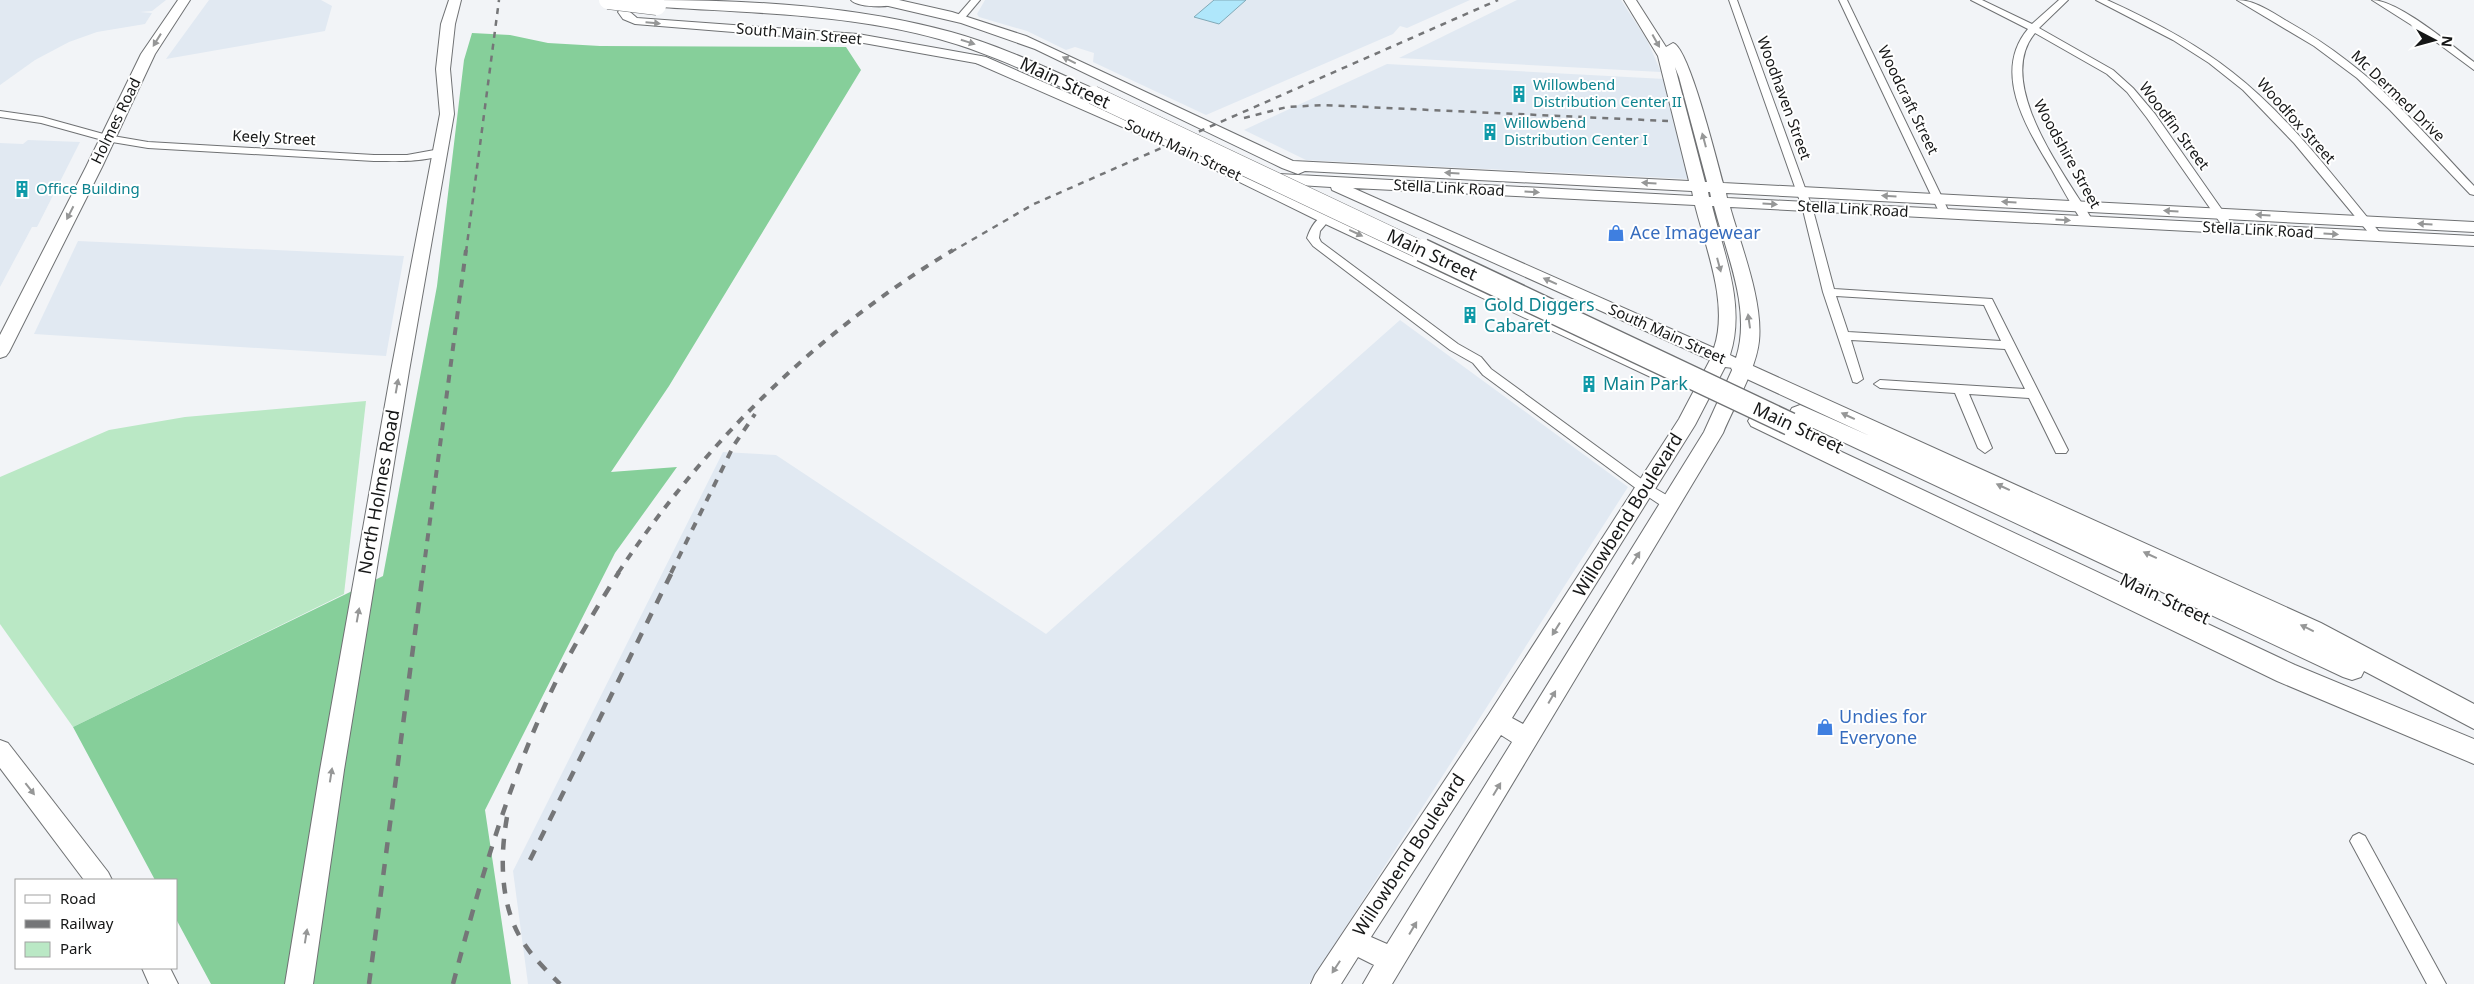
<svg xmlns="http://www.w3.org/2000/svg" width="2474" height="984" font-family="'Noto Sans',sans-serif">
  <rect width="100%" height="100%" fill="#f2f4f7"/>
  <g fill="#e1e9f2">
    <polygon points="0,0 166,0 152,11 140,12 152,13 145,24 97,32 69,42 35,60 0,85"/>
    <polygon points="209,0 321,0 332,6 325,31 166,59"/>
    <polygon points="985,0 1470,0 1407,28 1400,26 1393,34 1206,115 1093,62 1094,53 1075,47 1066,50 1027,31 979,17 977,14"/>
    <polygon points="1517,0 1621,0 1647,40 1661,72 1399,58"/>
    <polygon points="1387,64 1665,79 1691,177 1689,179 1306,160 1244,130"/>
    <polygon points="28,140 80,142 37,227 32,227 0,287 0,143 23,144"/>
    <polygon points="78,241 404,256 386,356 34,334"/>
    <polygon points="1400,320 1628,487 1309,984 528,984 513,871 723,452 776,455 1046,634"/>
  </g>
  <polygon fill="#bae8c5" points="366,401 344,594 73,727 0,624 0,477 109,430 185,417"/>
  <polygon fill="#86cf9a" points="472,33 510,35 548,43 600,46 846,47 861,70 669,386 611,472 677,467 615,553 485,810 511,984 211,984 176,919 176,880 155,880 73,727 383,576 437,286 464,60"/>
  <polygon fill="#afe7fb" stroke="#81a9b7" points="1214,0 1246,0 1219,24 1194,17"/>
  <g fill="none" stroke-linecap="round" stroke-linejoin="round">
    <g stroke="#6f7173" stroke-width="2">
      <g id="minor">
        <polygon points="971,0 980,0 964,19 958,19 958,15"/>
        <path d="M1729,0H1737L1813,210L1834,289L1992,299L2068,450L2066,453H2056L2029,398L1969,394L1992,448L1985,453L1978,448L1955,393L1880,388L1874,384L1880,380L2025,389L2005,349L1851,340L1863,379L1857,383L1853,382L1823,292L1803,210ZM1836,296L1984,305L2001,341L1848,332Z"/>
        <polygon points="1839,0 1847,0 1950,214 1949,216 1941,216 1940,214"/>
        <path d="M1971,0H1982L2032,24L2059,0H2068L2039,28L2113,70L2133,88L2155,114L2234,227V231H2226L2147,118L2127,92L2107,74L2035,33C1993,83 2066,176 2093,221L2087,224L2083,223C2072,206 2062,188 2052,170C2028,130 1991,73 2028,29Z"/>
        <path d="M2096,0H2107C2151,20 2194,42 2232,72C2290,117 2334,178 2381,234V238H2373L2294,143L2243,90L2209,63L2173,40Z"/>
        <path d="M2237,0C2254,0 2270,11 2285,20C2306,32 2327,45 2346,60C2394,96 2433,143 2474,186V195L2470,194L2390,110L2357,78L2314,46Z"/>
        <path d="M2372,0C2398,0 2451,45 2474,62V70L2424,33Z"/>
        <path d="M0,111L42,117L107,135L148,142L374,155H407L440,149L445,152C433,163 391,161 374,161L148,148L106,141L41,123L0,117Z"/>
        <path d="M1325,215L1331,218L1320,231L1319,238L1321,242L1458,344L1481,357L1491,369L1651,486L1675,500L1677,504L1675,508H1665L1641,492L1483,375L1473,363L1450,350L1313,246L1307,238C1310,229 1316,218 1325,215Z"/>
        <polygon points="2359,833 2365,836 2446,984 2427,984 2350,841 2353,836"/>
      </g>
    </g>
    <g stroke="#6f7173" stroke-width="2">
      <polygon id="tertiary" points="629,0 641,0 630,12 637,18 858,34 981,56 987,60 981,64 858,42 635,24 623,19 618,12"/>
    </g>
    <g stroke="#6f7173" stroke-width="2">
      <g id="secondary">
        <polygon points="178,0 190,0 155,54 102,167 9,352 6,356 0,358 0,335 86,167 141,54"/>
        <polygon points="449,0 461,0 455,24 450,69 454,114 409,371 344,770 313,984 285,984 320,770 391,371 440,114 436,69 441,24"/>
        <path d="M884,0H899L952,12L1026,36L1293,161L1689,181L1658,56L1624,0H1636L1666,47L1673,43C1689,47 1717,162 1723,183L2474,222V232L1726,193L1727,198L2474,236V246L1730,207C1741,246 1763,300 1759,341C1756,370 1734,406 1723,433L1392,984H1363L1374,965L1358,957L1341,984H1311L1315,975L1489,714L1679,419L1710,360L1332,190L1331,187L1265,183L1669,372L1672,376L1669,380L1663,382L1657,380L1319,221L1168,147L976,63L974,60L981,56L986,57L1178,141L1239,170L1259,173L1693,196L1692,191L1305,171L1298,174L1282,168L1035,49L961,23L884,5ZM1675,67L1679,77L1707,182H1705ZM1353,188L1695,205C1706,249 1729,304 1714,348ZM1708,192H1710L1711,197H1709ZM1712,206H1714C1726,253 1752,310 1736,358L1730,355C1746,306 1724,254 1712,206ZM1725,367L1733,368L1704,432L1523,724L1512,718L1695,425ZM1501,735L1512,742L1387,944L1371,937Z"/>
        <polygon points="0,740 8,743 108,872 112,880 84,880 0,768"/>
        <polygon points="142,968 170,968 178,984 149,984"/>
      </g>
    </g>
    <g stroke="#6f7173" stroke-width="2">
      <g id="trunk">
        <path d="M654,0C752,0 856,6 951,32C1002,46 1051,70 1099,91L1101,95L1099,99H1087C1039,77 990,53 939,39C849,14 753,13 660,7L655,5Z"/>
        <path d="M851,0H895L897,2C891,9 856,7 851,0Z"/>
        <polygon points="1742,361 2321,623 2474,704 2474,729 2364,671 2361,677 2352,680 2343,677 1792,418 1789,413 1792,408 1800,405 1870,436 1734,373 1731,368 1734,363"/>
        <polygon points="1759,413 2295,665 2474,739 2474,764 2277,681 1751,426 1748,421 1751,416"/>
      </g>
    </g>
    <use href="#minor" fill="#fff" fill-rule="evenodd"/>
    <use href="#tertiary" fill="#fff" fill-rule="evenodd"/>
    <use href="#secondary" fill="#fff" fill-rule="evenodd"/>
    <use href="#trunk" fill="#fff" fill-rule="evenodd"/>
    <g stroke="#757678" stroke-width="2.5" stroke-dasharray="6 6" stroke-linecap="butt">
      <polyline points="1244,118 1287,107 1323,105 1668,121"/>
      <polyline points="466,252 499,0"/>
      <polyline points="951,252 1034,204 1498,0"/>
    </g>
    <g stroke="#757678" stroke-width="4" stroke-dasharray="8 8" stroke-linecap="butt">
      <polyline points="423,573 466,250"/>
      <path d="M618,573C705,442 818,331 953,250"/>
      <polyline points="671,573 734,445 755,414"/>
    </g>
    <g stroke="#757678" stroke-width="4.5" stroke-dasharray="11 11" stroke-linecap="butt">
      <path d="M507,817C500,856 500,902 520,937C530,955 546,970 560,984"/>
      <polyline points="530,860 672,572"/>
      <polyline points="369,984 423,572"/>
      <path d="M453,984C479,885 507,787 550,694C570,651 594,612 619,572"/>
    </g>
    <g stroke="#6f7173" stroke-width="19" stroke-linecap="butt">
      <g id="trunk-bridge-far1">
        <polyline points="608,0 657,6"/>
        <polyline points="1093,95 1425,252"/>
      </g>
    </g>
    <g stroke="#6f7173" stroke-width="25" stroke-linecap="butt">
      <polyline id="trunk-bridge" points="1422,250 1790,424"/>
    </g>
    <use href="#trunk-bridge-far1" stroke="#fff" stroke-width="18"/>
    <use href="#trunk-bridge" stroke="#fff" stroke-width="22"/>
  </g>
  <defs><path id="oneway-solid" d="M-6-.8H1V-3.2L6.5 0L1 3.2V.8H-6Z" transform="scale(1.25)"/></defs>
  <g fill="#969797">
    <use href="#oneway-solid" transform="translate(653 23) rotate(5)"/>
    <use href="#oneway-solid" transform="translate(157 40) rotate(122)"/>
    <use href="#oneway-solid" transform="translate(1656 41) rotate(61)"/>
    <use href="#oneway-solid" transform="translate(968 42) rotate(17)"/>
    <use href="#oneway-solid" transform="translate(1069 60) rotate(-154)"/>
    <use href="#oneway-solid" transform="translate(1704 140) rotate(-105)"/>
    <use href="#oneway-solid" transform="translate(1452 173) rotate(-177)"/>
    <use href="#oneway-solid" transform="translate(1649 183) rotate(-177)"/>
    <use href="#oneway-solid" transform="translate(1532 192) rotate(3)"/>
    <use href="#oneway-solid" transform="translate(1889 196) rotate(-177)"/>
    <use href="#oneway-solid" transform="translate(2009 202) rotate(-177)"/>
    <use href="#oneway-solid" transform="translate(1770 204) rotate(3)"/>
    <use href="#oneway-solid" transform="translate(2171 211) rotate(-177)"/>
    <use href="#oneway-solid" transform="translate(70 213) rotate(117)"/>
    <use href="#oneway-solid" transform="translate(2263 215) rotate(-177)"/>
    <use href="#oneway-solid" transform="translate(2063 220) rotate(3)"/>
    <use href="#oneway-solid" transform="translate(2425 224) rotate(-177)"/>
    <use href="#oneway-solid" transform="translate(1356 233) rotate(25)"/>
    <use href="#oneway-solid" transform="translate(2331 234) rotate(3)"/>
    <use href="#oneway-solid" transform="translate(1719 265) rotate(75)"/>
    <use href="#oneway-solid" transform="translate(1550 281) rotate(-156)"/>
    <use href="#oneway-solid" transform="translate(1749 321) rotate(-98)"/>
    <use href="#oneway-solid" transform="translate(397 386) rotate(-80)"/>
    <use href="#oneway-solid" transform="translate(1848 416) rotate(-155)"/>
    <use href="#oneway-solid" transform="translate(2003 487) rotate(-155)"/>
    <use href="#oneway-solid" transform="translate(2150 555) rotate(-155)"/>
    <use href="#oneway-solid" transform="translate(1636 558) rotate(-58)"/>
    <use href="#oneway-solid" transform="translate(358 615) rotate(-80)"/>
    <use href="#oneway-solid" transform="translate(2307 628) rotate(-154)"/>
    <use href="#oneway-solid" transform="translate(1556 629) rotate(122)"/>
    <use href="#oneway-solid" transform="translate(1552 697) rotate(-60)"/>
    <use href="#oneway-solid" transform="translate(331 775) rotate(-81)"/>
    <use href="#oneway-solid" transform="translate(30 789) rotate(52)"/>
    <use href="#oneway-solid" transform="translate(1497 789) rotate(-59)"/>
    <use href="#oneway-solid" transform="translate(1413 928) rotate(-59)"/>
    <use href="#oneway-solid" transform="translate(306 936) rotate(-81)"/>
    <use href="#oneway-solid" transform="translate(1336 967) rotate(123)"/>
  </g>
  <defs>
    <g id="building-bare" transform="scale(1.35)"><path d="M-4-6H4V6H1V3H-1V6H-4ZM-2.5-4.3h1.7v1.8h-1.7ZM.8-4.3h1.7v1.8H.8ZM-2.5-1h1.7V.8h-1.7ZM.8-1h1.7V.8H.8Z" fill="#0f9aa8" stroke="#fff" stroke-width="2.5" paint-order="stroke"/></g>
    <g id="shop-bare" transform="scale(1.35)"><path d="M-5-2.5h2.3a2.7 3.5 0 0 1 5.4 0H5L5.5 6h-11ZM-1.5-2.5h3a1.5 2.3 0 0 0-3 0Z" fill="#3f7fe0" stroke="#fff" stroke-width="2.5" paint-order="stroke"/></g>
  </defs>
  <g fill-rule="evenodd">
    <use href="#building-bare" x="1519" y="94"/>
    <use href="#building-bare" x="1490" y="132"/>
    <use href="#building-bare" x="22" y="189"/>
    <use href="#shop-bare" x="1616" y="233"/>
    <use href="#building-bare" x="1470" y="315"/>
    <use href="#building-bare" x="1589" y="384"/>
    <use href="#shop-bare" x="1825" y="727"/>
  </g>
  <g text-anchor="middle" stroke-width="4" stroke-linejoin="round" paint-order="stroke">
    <g font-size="15" fill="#161717" stroke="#fff">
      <text transform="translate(799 34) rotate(5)" y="5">South Main Street</text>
      <text transform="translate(2398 96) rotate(44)" y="5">Mc Dermed Drive</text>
      <text transform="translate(1784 98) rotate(70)" y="5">Woodhaven Street</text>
      <text transform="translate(1908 100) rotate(64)" y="5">Woodcraft Street</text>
      <text transform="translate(116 121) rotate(-64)" y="5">Holmes Road</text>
      <text transform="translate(2296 121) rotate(48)" y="5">Woodfox Street</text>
      <text transform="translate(2174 126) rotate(53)" y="5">Woodfin Street</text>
      <text transform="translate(274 138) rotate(3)" y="5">Keely Street</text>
      <text transform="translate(1183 150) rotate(25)" y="5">South Main Street</text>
      <text transform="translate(2067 154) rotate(61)" y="5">Woodshire Street</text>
      <text transform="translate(1449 188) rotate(3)" y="5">Stella Link Road</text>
      <text transform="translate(1853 209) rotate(3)" y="5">Stella Link Road</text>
      <text transform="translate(2258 230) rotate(3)" y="5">Stella Link Road</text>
      <text transform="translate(1667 334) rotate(24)" y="5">South Main Street</text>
    </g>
    <g font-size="15" fill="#0d838f" stroke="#fff" text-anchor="start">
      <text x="1533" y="90">Willowbend<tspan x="1533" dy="17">Distribution Center II</tspan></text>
      <text x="1504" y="128">Willowbend<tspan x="1504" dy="17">Distribution Center I</tspan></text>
      <text x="36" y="194">Office Building</text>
    </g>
    <g font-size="18" fill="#161717" stroke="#fff">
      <text transform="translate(1065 83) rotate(25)" y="6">Main Street</text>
      <text transform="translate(1432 255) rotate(25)" y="6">Main Street</text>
      <text transform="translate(1798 428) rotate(25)" y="6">Main Street</text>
      <text transform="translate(379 492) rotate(-80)" y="6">North Holmes Road</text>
      <text transform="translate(1628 515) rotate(-58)" y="6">Willowbend Boulevard</text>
      <text transform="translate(2165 599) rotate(25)" y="6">Main Street</text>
      <text transform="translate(1409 855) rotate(-57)" y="6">Willowbend Boulevard</text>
    </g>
    <g font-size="18" fill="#366cbe" stroke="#fff" text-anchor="start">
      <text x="1630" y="239">Ace Imagewear</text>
      <text x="1839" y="723">Undies for<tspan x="1839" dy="21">Everyone</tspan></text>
    </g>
    <g font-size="18" fill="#0d838f" stroke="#fff" text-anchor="start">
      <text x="1484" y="311">Gold Diggers<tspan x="1484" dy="21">Cabaret</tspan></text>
      <text x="1603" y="390">Main Park</text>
    </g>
  </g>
  <rect x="15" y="879" width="162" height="90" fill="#ffffff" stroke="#a2a2a2"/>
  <rect x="25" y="895" width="25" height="8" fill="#ffffff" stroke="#a2a2a2"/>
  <text x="60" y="904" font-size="15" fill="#161717">Road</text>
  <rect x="25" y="920" width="25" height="8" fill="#757678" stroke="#a2a2a2"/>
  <text x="60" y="929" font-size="15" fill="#161717">Railway</text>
  <rect x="25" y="942" width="25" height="15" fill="#bae8c5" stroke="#a2a2a2"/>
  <text x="60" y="954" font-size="15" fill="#161717">Park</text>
  <g transform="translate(2434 40) rotate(96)" stroke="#ffffff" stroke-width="4" paint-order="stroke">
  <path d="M0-4L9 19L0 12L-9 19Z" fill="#161717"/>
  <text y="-8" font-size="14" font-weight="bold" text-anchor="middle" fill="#161717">N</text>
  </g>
</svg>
